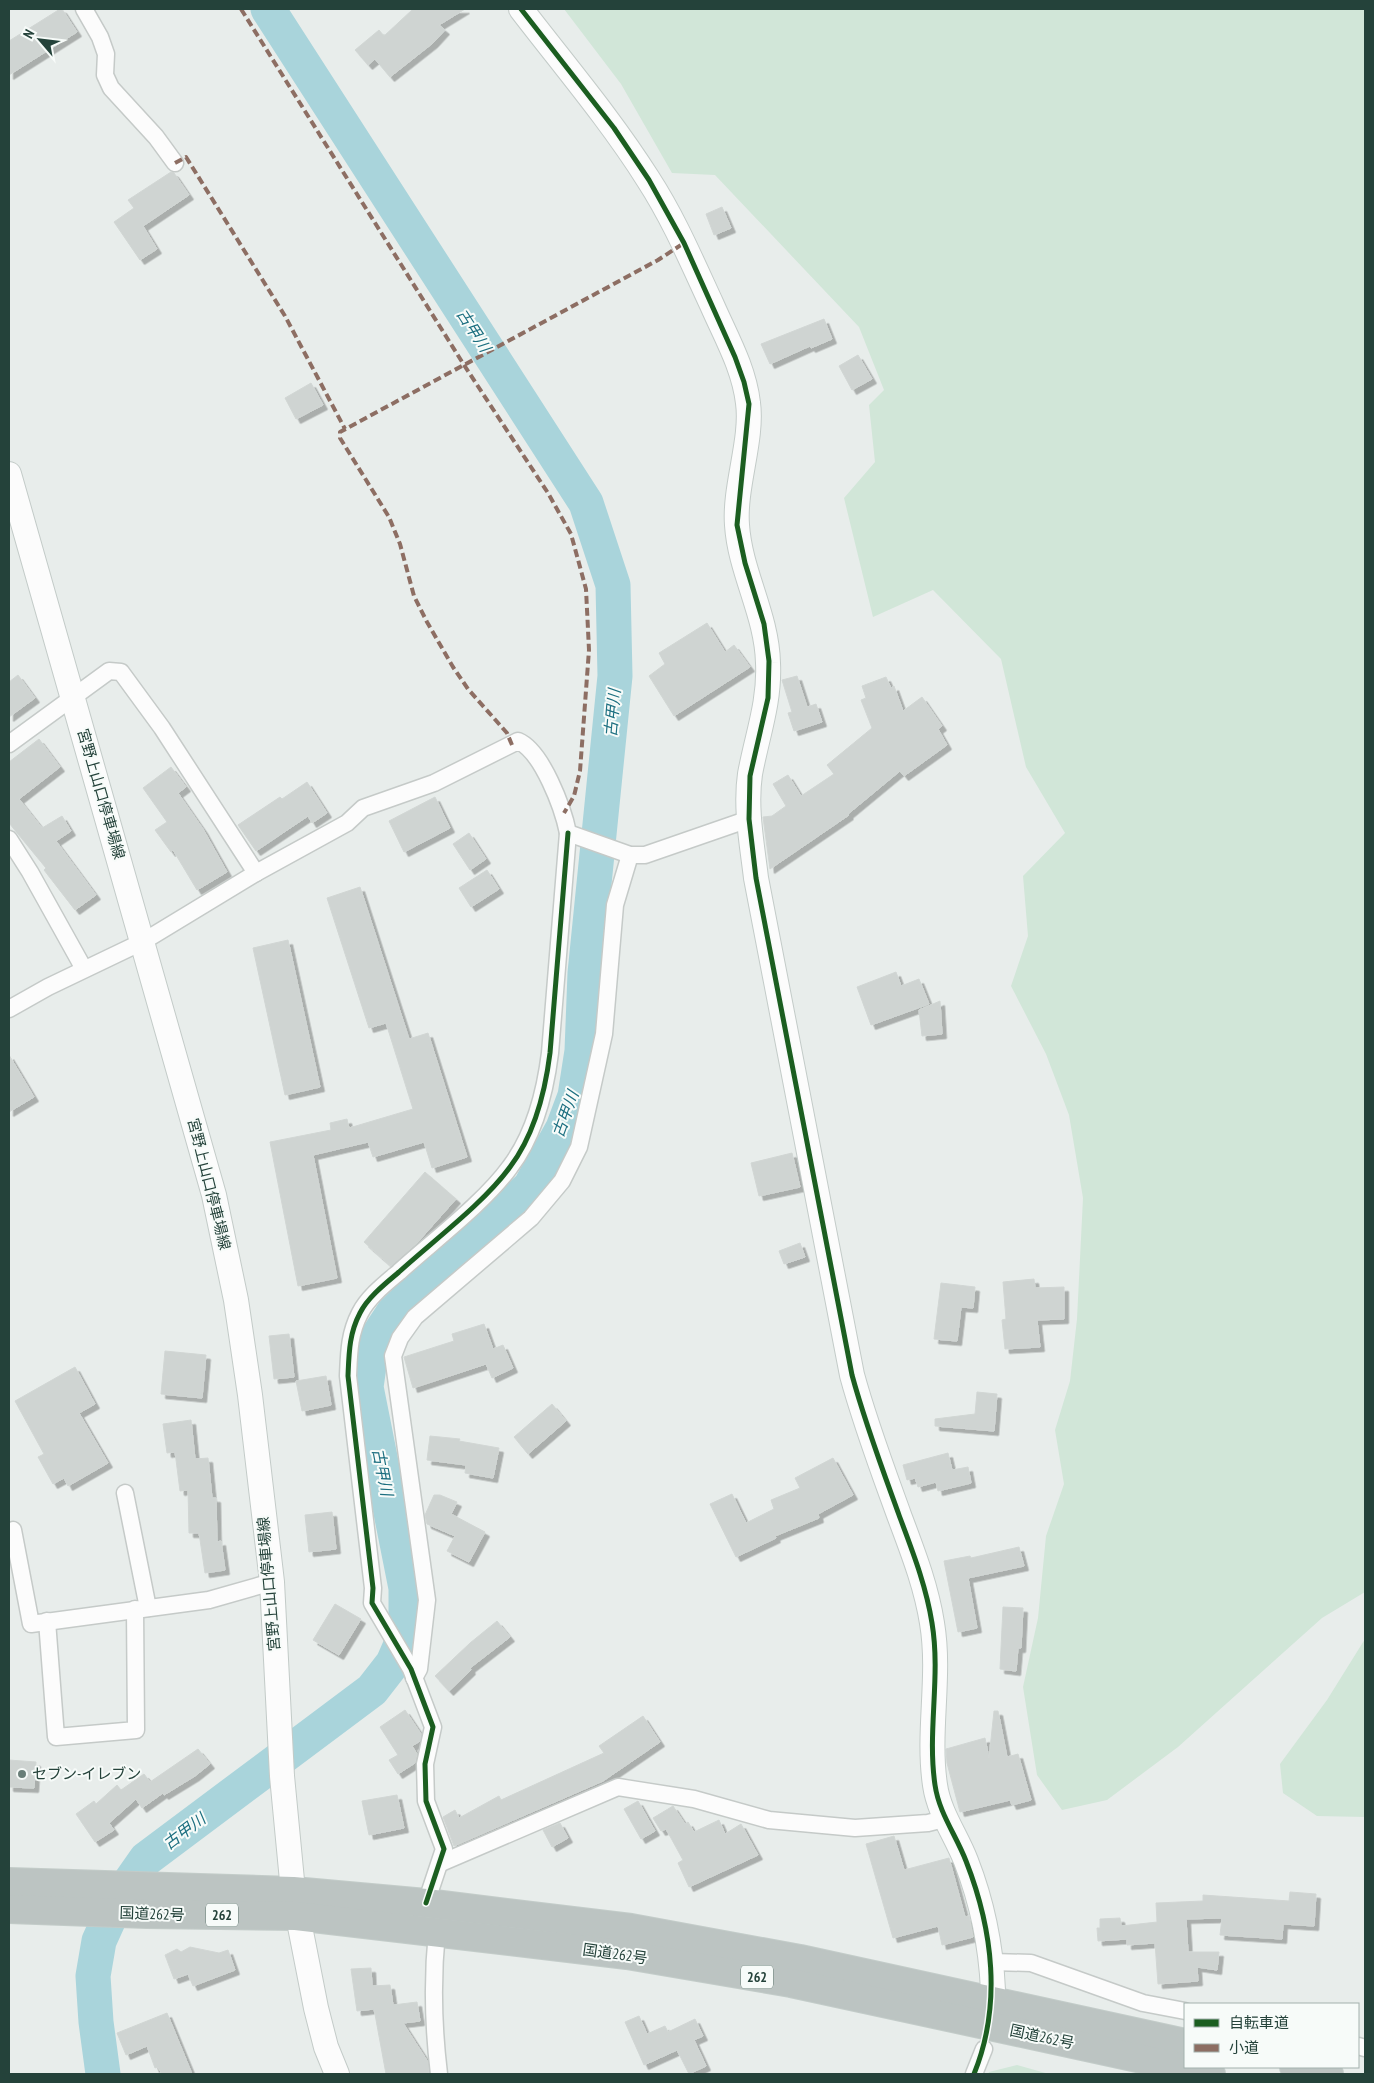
<svg xmlns="http://www.w3.org/2000/svg" width="1374" height="2083" font-family="'PT Sans Narrow','Noto Sans JP',sans-serif">
  <defs>
    <filter id="shadow"><feDropShadow dx="4.5" dy="4.5" stdDeviation="0" flood-color="#0004"/></filter>
  </defs>
  <rect width="100%" height="100%" fill="#e8edeb"/>
  <g fill="#d1e6d8">
    <polygon points="564,9 1365,9 1365,1592 1322,1618 1178,1747 1107,1800 1062,1810 1037,1775 1023,1687 1038,1618 1046,1536 1064,1484 1055,1430 1070,1381 1077,1319 1083,1198 1069,1115 1046,1054 1011,986 1028,936 1023,876 1065,833 1026,767 1001,659 933,590 873,617 844,498 875,462 869,405 884,390 859,327 715,175 672,173 621,84"/>
    <polygon points="1365,1639 1365,1817 1317,1816 1283,1793 1280,1764 1327,1700"/>
    <polygon points="1017,2065 1049,2074 988,2074 989,2072"/>
  </g>
  <g fill="none" stroke-linecap="round" stroke-linejoin="round">
    <polyline stroke="#a9d4db" stroke-width="35" points="103,2074 96,2022 93,1976 99,1941 118,1899 146,1859 372,1690 393,1663 406,1633 406,1588 366,1387 372,1345 393,1313 447,1261 530,1187 563,1128 575,1096 582,1051 585,973 615,676 613,585 586,503 268,9"/>
  </g>
  <g fill="#cfd4d2" stroke="#d1d6d4" filter="url(#shadow)">
    <polygon points="60,9 62,9 77,32 9,75 9,41"/>
    <polygon points="413,9 465,9 439,25 445,30 433,43 390,77 375,59 368,65 355,50 379,30 384,36"/>
    <polygon points="171,172 174,173 189,195 143,226 157,249 140,260 114,222 134,208 128,200"/>
    <polygon points="722,207 731,228 714,235 706,214"/>
    <polygon points="824,319 832,339 811,348 810,346 770,364 761,344"/>
    <polygon points="858,355 872,379 852,390 839,366"/>
    <polygon points="311,383 323,405 296,419 285,398"/>
    <polygon points="707,623 725,652 734,645 750,667 674,716 649,676 665,664 659,653"/>
    <polygon points="18,675 35,698 9,717 9,682"/>
    <polygon points="797,676 807,707 816,704 822,722 794,731 788,713 792,712 782,680"/>
    <polygon points="886,677 891,688 894,686 903,711 922,697 942,726 938,729 947,745 904,776 900,771 848,814 849,815 770,869 763,817 772,816 786,806 773,784 788,775 801,796 834,774 827,765 872,728 861,700 866,698 862,686"/>
    <polygon points="39,739 60,767 19,799 42,828 62,816 71,831 56,841 96,895 75,910 44,870 46,868 9,823 9,762"/>
    <polygon points="171,767 186,787 178,793 203,829 227,872 197,890 173,850 171,852 155,830 167,822 143,788"/>
    <polygon points="307,782 327,813 312,823 308,816 256,851 238,825 280,797 282,799"/>
    <polygon points="435,797 450,828 404,852 389,821"/>
    <polygon points="469,833 486,859 470,870 453,844"/>
    <polygon points="487,870 499,889 471,907 459,888"/>
    <polygon points="360,887 409,1039 428,1033 467,1157 432,1168 424,1142 373,1157 368,1142 313,1155 337,1278 298,1286 270,1142 331,1130 330,1123 347,1119 349,1128 413,1109 386,1023 369,1028 327,898"/>
    <polygon points="288,940 320,1087 285,1095 253,948"/>
    <polygon points="896,972 901,986 919,979 929,1004 871,1025 857,987"/>
    <polygon points="940,1001 942,1034 922,1036 919,1010"/>
    <polygon points="9,1055 34,1097 9,1112"/>
    <polygon points="792,1153 800,1187 759,1196 751,1163"/>
    <polygon points="425,1172 456,1199 417,1243 391,1266 364,1242"/>
    <polygon points="800,1243 805,1257 784,1264 779,1251"/>
    <polygon points="1034,1279 1035,1288 1064,1287 1064,1319 1037,1320 1040,1347 1005,1349 1002,1320 1006,1319 1003,1282"/>
    <polygon points="941,1283 975,1287 973,1308 961,1307 957,1341 934,1339"/>
    <polygon points="484,1324 493,1349 503,1345 513,1368 492,1378 486,1364 413,1388 404,1357 454,1341 452,1334"/>
    <polygon points="289,1334 294,1377 274,1379 269,1336"/>
    <polygon points="165,1351 206,1355 202,1398 161,1394"/>
    <polygon points="75,1367 95,1404 79,1413 108,1463 68,1486 64,1478 53,1484 38,1457 44,1454 15,1401"/>
    <polygon points="326,1376 331,1405 302,1411 296,1381"/>
    <polygon points="977,1392 997,1394 994,1431 935,1426 935,1419 975,1414"/>
    <polygon points="552,1404 566,1421 528,1454 514,1437"/>
    <polygon points="191,1420 195,1459 208,1458 212,1498 216,1498 217,1542 221,1541 225,1570 205,1573 199,1533 189,1533 188,1490 180,1491 175,1452 167,1453 163,1424"/>
    <polygon points="430,1436 460,1439 459,1441 499,1448 493,1478 465,1473 466,1465 427,1460"/>
    <polygon points="948,1453 952,1470 968,1467 971,1483 938,1491 936,1482 918,1487 915,1478 907,1480 903,1465"/>
    <polygon points="833,1458 853,1495 818,1514 819,1518 775,1536 776,1538 736,1557 710,1504 732,1494 746,1523 774,1509 771,1500 800,1488 795,1478"/>
    <polygon points="434,1495 440,1495 457,1502 451,1514 485,1532 469,1562 447,1551 455,1536 427,1524 425,1515"/>
    <polygon points="332,1512 336,1549 309,1552 305,1515"/>
    <polygon points="1019,1547 1024,1566 968,1578 977,1628 958,1632 944,1561 970,1556 971,1558"/>
    <polygon points="335,1604 361,1619 339,1655 313,1640"/>
    <polygon points="1003,1607 1023,1608 1021,1648 1018,1648 1016,1671 1000,1669"/>
    <polygon points="497,1621 510,1637 470,1668 471,1670 449,1691 435,1676 470,1643"/>
    <polygon points="405,1710 421,1734 420,1741 412,1746 417,1754 415,1763 398,1774 389,1760 398,1755 380,1727"/>
    <polygon points="994,1711 998,1711 1007,1757 1018,1754 1031,1800 1012,1805 1010,1800 960,1812 947,1763 946,1749 985,1738 989,1758"/>
    <polygon points="643,1716 660,1742 603,1781 454,1846 443,1817 455,1810 459,1818 499,1796 501,1800 604,1753 599,1746"/>
    <polygon points="198,1749 210,1764 195,1776 164,1795 163,1793 142,1808 136,1799 109,1823 114,1830 95,1842 76,1814 94,1801 96,1804 117,1785 121,1790 144,1774 150,1782"/>
    <polygon points="9,1760 36,1762 34,1788 9,1787"/>
    <polygon points="397,1795 404,1828 369,1835 362,1801"/>
    <polygon points="638,1801 655,1831 641,1839 624,1809"/>
    <polygon points="673,1806 685,1824 688,1822 694,1832 719,1820 725,1834 741,1824 758,1855 689,1887 678,1863 683,1860 666,1829 661,1831 653,1818"/>
    <polygon points="560,1823 568,1838 552,1847 543,1830"/>
    <polygon points="894,1836 904,1870 949,1858 965,1917 969,1916 973,1937 942,1945 938,1926 893,1938 866,1844"/>
    <polygon points="1290,1892 1316,1894 1314,1926 1283,1924 1282,1939 1220,1935 1222,1918 1186,1919 1188,1952 1219,1952 1217,1970 1197,1967 1198,1981 1158,1984 1155,1943 1127,1945 1127,1939 1098,1941 1097,1928 1100,1928 1100,1919 1120,1918 1121,1926 1157,1922 1156,1903 1203,1901 1203,1895 1289,1901"/>
    <polygon points="190,1947 219,1953 228,1950 235,1970 193,1986 188,1974 174,1979 165,1955 177,1949 181,1952"/>
    <polygon points="371,1968 372,1986 390,1985 393,2005 417,2002 420,2021 403,2023 428,2062 429,2074 386,2074 374,2009 357,2011 351,1969"/>
    <polygon points="167,2013 192,2074 162,2074 158,2067 155,2068 147,2046 126,2055 117,2033"/>
    <polygon points="639,2016 647,2034 665,2026 668,2032 695,2019 703,2036 694,2040 706,2066 689,2074 677,2050 644,2065 625,2022"/>
  </g>
  <g fill="none" stroke-linecap="round" stroke-linejoin="round">
    <g stroke="#c5cac8" stroke-width="19">
      <g id="street">
        <polyline points="84,9 100,37 106,54 105,75 111,88 156,137 175,163"/>
        <polyline points="9,744 109,671 121,672 162,728 256,873"/>
        <polyline points="9,839 30,872 84,969"/>
        <path d="M9,1009L48,987L144,941L256,873L347,823L363,808L434,783L518,741C542,751 563,808 568,833L630,855H645L749,819"/>
        <polyline points="125,1493 148,1608"/>
        <polyline points="13,1530 31,1624 209,1600 272,1582"/>
        <polyline points="47,1621 56,1737 136,1730 135,1609"/>
        <polyline points="414,1678 419,1669 427,1600 393,1356 400,1338 415,1317 531,1218 562,1181 579,1147 604,1034 615,905 630,855"/>
        <polyline points="441,1863 618,1787 694,1799 769,1820 855,1828 928,1823 944,1819"/>
        <path d="M426,1903L444,1849L426,1801L425,1764L433,1727L411,1669L372,1603L373,1588L348,1376C349,1353 349,1334 360,1313C368,1297 386,1283 399,1272C433,1241 484,1203 510,1167C535,1134 545,1093 550,1053L568,833"/>
        <path d="M437,1931C432,1980 433,2025 439,2074"/>
        <polyline points="992,1962 1031,1963 1143,2003 1185,2011"/>
        <polyline points="1358,2046 1365,2048"/>
        <polyline points="974,2074 984,2049"/>
      </g>
    </g>
    <g stroke="#c3cbc8" stroke-width="26">
      <g id="secondary">
        <path d="M521,9C564,65 610,119 648,179C674,219 692,262 712,305C726,337 744,368 748,403C753,439 734,487 737,525C740,572 767,615 768,663C770,702 757,736 750,774C745,808 752,844 756,878L852,1375C865,1423 882,1468 899,1515C912,1550 926,1585 932,1623C941,1677 927,1731 935,1785C939,1813 956,1835 966,1861C982,1902 991,1946 993,1990"/>
        <polyline points="9,474 214,1195 236,1300 250,1395 272,1582 282,1776 293,1891 316,2008 326,2047 337,2074"/>
      </g>
    </g>
    <g stroke="#c3ccc9" stroke-width="30">
      <g id="highway">
        <polyline points="9,1882 293,1891 426,1903 631,1928 800,1959 1185,2043"/>
        <polyline points="9,1909 147,1914 296,1916 627,1955 791,1983 1211,2074"/>
        <polyline points="1294,2067 1329,2074"/>
      </g>
    </g>
    <use href="#street" stroke="#fcfcfc" stroke-width="16"/>
    <use href="#secondary" stroke="#fcfcfc" stroke-width="24"/>
    <use href="#highway" stroke="#bcc4c2" stroke-width="28"/>
    <g stroke="#8d6e63" stroke-width="4" stroke-dasharray="8 4" stroke-linecap="butt">
      <polyline points="241,9 464,365 548,493 571,534 586,589 589,650 580,771 574,796 564,813"/>
      <polyline points="175,163 186,157 285,316 345,429"/>
      <polyline points="512,745 507,733 468,689 453,667 427,622 414,596 400,544 389,517 340,438 340,432 658,260 684,243"/>
    </g>
    <g stroke="#f7fbf9" stroke-width="8">
      <g id="cycleway">
        <path d="M521,9L614,128L649,180L684,243L735,357L744,382L749,404L737,525L745,563L764,624L769,661L768,698L750,776L749,819L756,878L852,1375C865,1423 882,1468 899,1515C912,1550 926,1585 932,1623C941,1677 927,1731 935,1785C939,1813 956,1835 966,1861C993,1930 1002,2005 974,2074"/>
        <path d="M426,1903L444,1849L426,1801L425,1764L433,1727L411,1669L372,1603L373,1588L348,1376C349,1353 349,1334 360,1313C368,1297 386,1283 399,1272C433,1241 484,1203 510,1167C535,1134 545,1093 550,1053L568,833"/>
      </g>
    </g>
    <use href="#cycleway" stroke="#1b5e20" stroke-width="5"/>
  </g>
  <circle fill="#697e78" stroke="#f7fbf9" stroke-width="2" cx="22" cy="1774" r="5"/>
  <g text-anchor="middle" stroke-width="4" stroke-linejoin="round" paint-order="stroke">
    <g fill="#f7fbf9" stroke="#637a73" stroke-width="1">
      <rect x="206" y="1903.5" width="32" height="23" rx="4"/>
      <rect x="741" y="1965.5" width="32" height="23" rx="4"/>
    </g>
    <g font-size="14" font-weight="bold" fill="#24423a">
      <text x="222" y="1920">262</text>
      <text x="757" y="1982">262</text>
    </g>
    <g font-size="15" fill="#24423a" stroke="#f7fbf9">
      <text transform="translate(101 794) rotate(74)" y="5">宮野上山口停車場線</text>
      <text transform="translate(209 1184) rotate(76)" y="5">宮野上山口停車場線</text>
      <text transform="translate(269 1584) rotate(-95)" y="5">宮野上山口停車場線</text>
      <text transform="translate(152 1914) rotate(2)" y="5">国道262号</text>
      <text transform="translate(615 1954) rotate(8)" y="5">国道262号</text>
      <text transform="translate(1042 2037) rotate(12)" y="5">国道262号</text>
    </g>
    <g font-size="15" fill="#24423a" stroke="#f7fbf9" text-anchor="start">
      <text x="32" y="1779">セブン-イレブン</text>
    </g>
    <g font-size="16" font-style="italic" fill="#1c6f80" stroke="#f7fbf9">
      <text transform="translate(474 330) rotate(57)" y="6">古甲川</text>
      <text transform="translate(612 713) rotate(-85)" y="6">古甲川</text>
      <text transform="translate(565 1114) rotate(-70)" y="6">古甲川</text>
      <text transform="translate(383 1472) rotate(79)" y="6">古甲川</text>
      <text transform="translate(184 1831) rotate(-37)" y="6">古甲川</text>
    </g>
  </g>
  <rect width="1374" height="2083" fill="none" stroke="#24423a" stroke-width="20"/>
  <rect x="1184" y="2003" width="175" height="65" fill="#f7fbf9" stroke="#a3b1ad"/>
  <rect x="1194" y="2019" width="25" height="8" fill="#1b5e20" stroke="#a3b1ad"/>
  <text x="1229" y="2028" font-size="15" fill="#24423a">自転車道</text>
  <rect x="1194" y="2044" width="25" height="8" fill="#8d6e63" stroke="#a3b1ad"/>
  <text x="1229" y="2053" font-size="15" fill="#24423a">小道</text>
  <g transform="translate(40 40) rotate(298)" stroke="#f7fbf9" stroke-width="4" paint-order="stroke">
  <path d="M0-4L9 19L0 12L-9 19Z" fill="#24423a"/>
  <text y="-8" font-size="14" font-weight="bold" text-anchor="middle" fill="#24423a">N</text>
  </g>
</svg>
